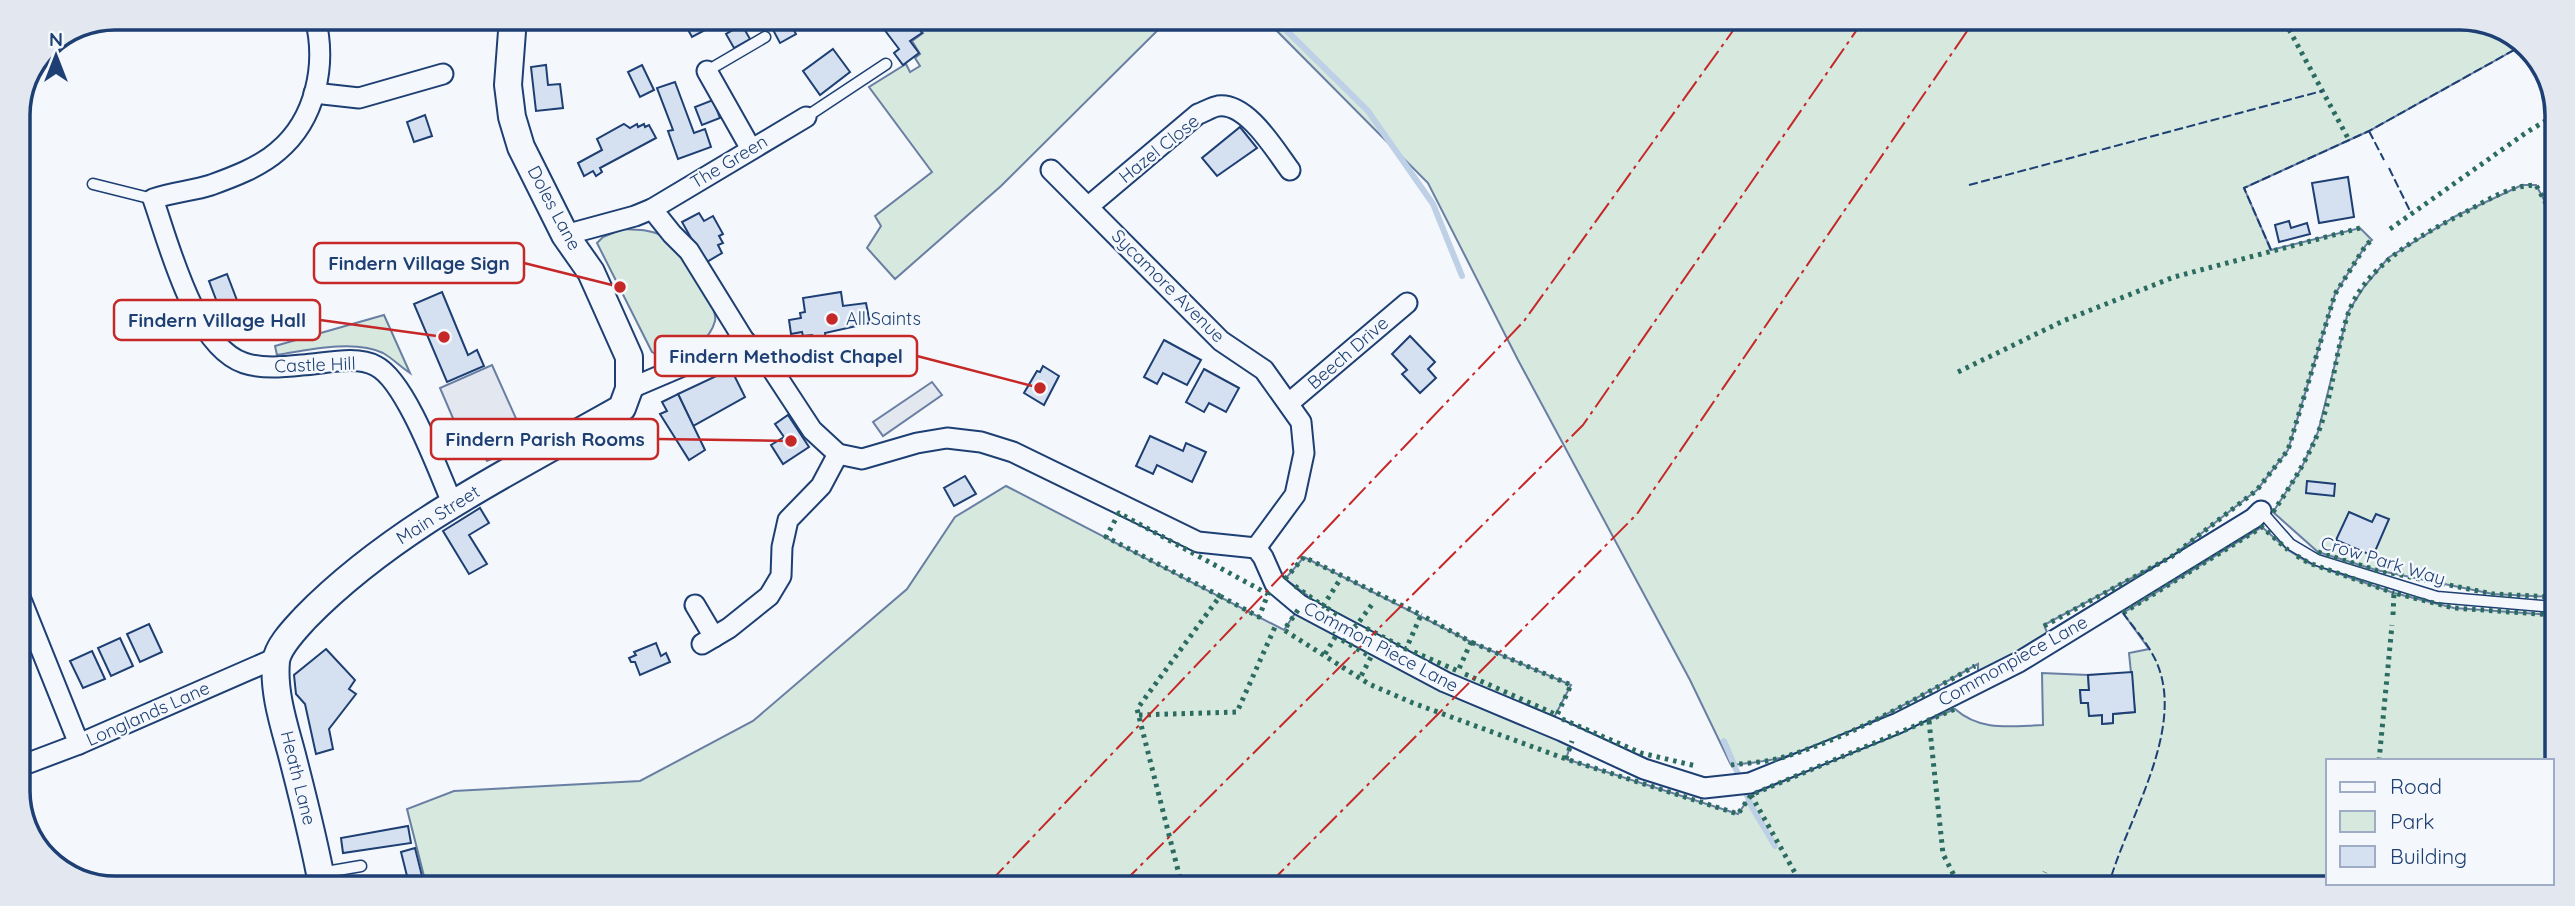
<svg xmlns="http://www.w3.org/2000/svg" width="2575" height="906" font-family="Quicksand,sans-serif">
  <rect width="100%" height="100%" fill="#f4f7fb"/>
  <g fill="#d7e8df" stroke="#687fa3" stroke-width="2">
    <polygon points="913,19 1168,20 1001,186 895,279 867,248 881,226 875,216 932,172 869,87 906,64 910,72 920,66 915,58 920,54 912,41 923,33"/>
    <path d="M1266,20L2491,23L2523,45L2369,131L2244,188L2271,250L2360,228L2372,240L2366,245L2335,294L2288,450L2257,490L2171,557L2044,625L2051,642L1978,682V664C1916,698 1852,737 1784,757C1767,762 1748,763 1731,765L1690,680L1518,360L1428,183Z"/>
    <polygon points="2522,185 2536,185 2556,222 2554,597 2493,594 2376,570 2318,552 2273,512 2301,469 2318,432 2348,312 2364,287 2388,258 2456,216"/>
    <path d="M623,229C636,230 649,229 661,235C675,242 719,305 715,321C711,337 689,358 672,359C664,360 658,356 652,352L597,243L603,237Z"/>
    <path d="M384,315L410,373C401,367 392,358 383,353C355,339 307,350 277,355L275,346Z"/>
    <path d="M1006,486L1284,630L1307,595L1285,579L1304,557L1471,642L1571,685L1546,733L1572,741L1566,759L1738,814L1751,795L1955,709C1981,732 2011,726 2043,725L2042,673L2088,675L2089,690H2080L2081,703H2088L2090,716L2102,715L2103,724L2113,723V714L2135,712L2129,653L2149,649L2123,613L2262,527L2288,550L2309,563L2394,593L2454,608L2554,615L2552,823V761H2328V883H2429L2414,888L426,884L407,809L454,791L640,781L753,721L907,589L955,517Z"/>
  </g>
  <g fill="#e3e8f0" stroke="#687fa3" stroke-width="2">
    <polygon points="492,365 527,443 487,461 480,446 467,451 440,388"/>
    <polygon points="932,382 942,395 883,436 873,422"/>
  </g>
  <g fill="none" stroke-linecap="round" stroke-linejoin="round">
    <g stroke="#bed0e5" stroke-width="6">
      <polyline points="1264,20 1285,29 1368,111 1433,204 1462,276"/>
      <polyline points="1724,741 1752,807 1775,846"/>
    </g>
  </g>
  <g fill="#d5e0f0" stroke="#1d3f73" stroke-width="2">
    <polygon points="257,18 282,18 284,24 260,30"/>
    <polygon points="682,19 726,19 692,37"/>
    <polygon points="784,19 788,19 796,34 780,43 771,26"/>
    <polygon points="843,19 858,19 849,26"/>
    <polygon points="894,19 912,19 922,33 910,41 919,53 903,65 894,53 899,49 877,20"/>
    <polygon points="742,25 750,39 734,48 726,34"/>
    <polygon points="833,49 850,72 820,95 803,71"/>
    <polygon points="546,65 548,85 560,84 563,108 536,111 531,67"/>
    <polygon points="642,65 654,90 640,97 628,72"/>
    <polygon points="675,82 694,133 705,129 711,147 678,159 668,131 673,130 657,88"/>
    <polygon points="713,100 720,118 702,125 695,107"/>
    <polygon points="425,115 432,136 414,142 407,122"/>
    <polygon points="624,124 630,128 637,124 638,127 644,124 645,127 649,125 656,138 600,168 602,172 596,176 593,171 584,176 578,163 602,150 597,139"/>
    <polygon points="1240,127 1257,148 1217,176 1202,158"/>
    <polygon points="2348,177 2354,217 2319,223 2312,183"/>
    <polygon points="699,213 704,221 713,216 723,234 719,236 723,243 718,245 722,253 705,263 682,222"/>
    <polygon points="2289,221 2291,228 2307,223 2310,234 2279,242 2275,225"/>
    <polygon points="227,274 238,303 220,310 209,281"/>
    <polygon points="442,292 468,355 477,350 484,366 447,382 414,304"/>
    <polygon points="841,292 843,306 866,303 870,323 825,333 826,342 814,344 812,335 803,336 802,332 791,334 789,320 801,318 800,313 805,312 803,298"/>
    <polygon points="1410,336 1435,362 1428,369 1436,378 1420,393 1402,374 1407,370 1392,354"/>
    <polygon points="1164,340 1201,360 1187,385 1163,373 1157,384 1144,377"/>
    <polygon points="1043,366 1059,376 1044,405 1024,393 1037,371 1040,372"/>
    <polygon points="731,369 745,397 693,426 678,394"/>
    <polygon points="1204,369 1239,388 1226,412 1209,403 1204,412 1186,402"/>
    <polygon points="678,394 705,450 689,460 660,414 667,411 662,402"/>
    <polygon points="788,415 809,447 783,464 771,445 784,437 775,424"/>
    <polygon points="1150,436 1183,451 1186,443 1206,452 1192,482 1157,465 1153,474 1136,466"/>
    <polygon points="965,476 976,494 954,506 944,488"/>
    <polygon points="2307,481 2335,484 2334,496 2306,493"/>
    <polygon points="480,508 489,523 469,535 487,564 469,574 443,531"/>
    <polygon points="2349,512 2372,522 2376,514 2389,519 2373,556 2336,540"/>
    <polygon points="149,624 162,652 140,662 127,634"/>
    <polygon points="120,638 133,666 111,676 98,648"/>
    <polygon points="656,643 661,656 666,653 670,662 640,675 635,662 631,662 629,658 636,655 634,652"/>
    <polygon points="326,649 355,680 349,689 356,694 329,729 333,749 316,754 305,704 296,694 294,675"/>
    <polygon points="92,651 105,679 83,688 70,661"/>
    <polygon points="2132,672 2135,712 2113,714 2113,723 2102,724 2102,715 2089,716 2088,703 2081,703 2080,690 2089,690 2088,675"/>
    <polygon points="408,826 411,843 343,853 341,838"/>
    <polygon points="415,848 424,884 409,884 401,852"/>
  </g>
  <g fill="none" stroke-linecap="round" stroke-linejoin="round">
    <g stroke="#1d3f73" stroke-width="13">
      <g id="lane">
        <polyline points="707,71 765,37"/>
        <polyline points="806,117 886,64"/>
        <polyline points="93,184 153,199"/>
        <polyline points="2261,511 2290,544 2317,560 2437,597 2554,607"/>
        <polyline points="320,873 361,866"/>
      </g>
    </g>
    <g stroke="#1d3f73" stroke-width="23">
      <g id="street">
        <path d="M315,18C327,64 316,119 278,151C260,167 233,177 211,185C193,191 172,192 153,199C169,244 194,346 244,363C262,369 283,367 302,365C324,364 356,355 376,366C406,381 439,473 453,505"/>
        <polyline points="707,71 751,149"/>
        <polyline points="314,93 359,98 443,74"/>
        <polyline points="1051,170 1221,341 1264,370 1301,422 1304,453 1295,495 1256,548"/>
        <path d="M1089,206L1198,114C1204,112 1212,107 1218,106C1247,102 1275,150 1290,170"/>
        <polyline points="652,209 672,234 689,251 744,340 770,366 812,430 838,454 862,459 917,443 947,438 981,442 1013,452 1198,542 1256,548 1263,557 1275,584 1300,605 1445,682 1562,731 1644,769 1704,788 1750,783 1898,723 2019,662 2254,518 2261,511"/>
        <polyline points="565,235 635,216 652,209 806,117"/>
        <polyline points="629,389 744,340"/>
        <polyline points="1289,403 1407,303"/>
        <polyline points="18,592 79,744"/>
        <polyline points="695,605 714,637"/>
        <polyline points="702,644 729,628 769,596 781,576 782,547 788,520 821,486 838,454"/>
        <polyline points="18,767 79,744 276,658"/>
      </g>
    </g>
    <g stroke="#1d3f73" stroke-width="30">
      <path id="secondary" d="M322,884C314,840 303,798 292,755C284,725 273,692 276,661C278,646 295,629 305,618C394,527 513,470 622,408L629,389V357L591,272L565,235L521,147L512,117L508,85L513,18"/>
    </g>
    <use href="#lane" stroke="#f4f7fb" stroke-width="10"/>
    <use href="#street" stroke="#f4f7fb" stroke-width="19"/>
    <use href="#secondary" stroke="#f4f7fb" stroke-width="26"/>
    <g stroke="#2c6c60" stroke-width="5" stroke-dasharray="3.5 5" stroke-linecap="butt">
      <polyline points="2285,22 2349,140"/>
      <polyline points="2390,229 2527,132 2557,114"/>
      <polyline points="1958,372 2063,321 2174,277 2360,228"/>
      <path d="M2273,512C2290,487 2306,462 2318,433C2333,395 2335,353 2348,314C2364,267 2420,235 2462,214C2484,202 2510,185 2536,185L2556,222"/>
      <polyline points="2318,552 2376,570 2493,594 2554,597"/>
      <polyline points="2297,556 2309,563 2394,593"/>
      <polyline points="1285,579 1304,557 1421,615 1406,649 1364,627"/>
      <polyline points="1295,586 1323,606 1341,578"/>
      <polyline points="1327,608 1339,616"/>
      <polyline points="1298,610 1284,630 1369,684 1413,703 1566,759 1738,814 1751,795 1955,709"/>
      <polyline points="2123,613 2262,527 2288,550"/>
      <polyline points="2393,615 2394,593 2454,608 2554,615"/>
      <polyline points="1354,624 1356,626 1373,603"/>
      <polyline points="2044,626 2171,557 2257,490 2288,450 2335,294 2366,245 2372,240"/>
      <polyline points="1342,640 1371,657 1360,678"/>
      <polyline points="1414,652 1458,671 1471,642 1421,615"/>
      <polyline points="1325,654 1337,634 1334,631"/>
      <polyline points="1465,674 1557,715 1571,685 1471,642"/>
      <polyline points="1139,715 1237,712 1275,627"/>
      <polyline points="1562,719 1641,753 1696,766"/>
      <polyline points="1929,721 1943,854 1960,887"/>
      <polyline points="1566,759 1572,741"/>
      <polyline points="2379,761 2392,625"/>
      <path d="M1731,765C1748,763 1768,762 1784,757C1851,737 1914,700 1975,666"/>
      <polyline points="1751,795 1803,887"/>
      <polyline points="1182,886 1137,709 1220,596 1259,617 1268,594 1119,513 1106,537 1220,596"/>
      <polyline points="2038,888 2045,872"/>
      <polyline points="2367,888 2368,883"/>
      <polyline points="2414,888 2429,883"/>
    </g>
    <g stroke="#1d3f73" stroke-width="2" stroke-dasharray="9 3.5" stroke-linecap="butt">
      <polyline points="2369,131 2384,160"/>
      <polyline points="2389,168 2411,213"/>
      <polyline points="1969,185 2322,91"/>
      <polyline points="2271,250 2244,188 2369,131 2523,45"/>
      <path d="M2108,888C2125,821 2190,726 2154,657C2146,641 2133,627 2123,613"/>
    </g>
    <g stroke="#c62828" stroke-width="2" stroke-dasharray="24 5 3.5 5" stroke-linecap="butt">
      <polyline points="987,885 1524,321 1740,21"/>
      <polyline points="1120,886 1583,425 1863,21"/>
      <polyline points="1267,886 1637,514 1974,21"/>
    </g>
  </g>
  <circle fill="#c62828" stroke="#f4f7fb" stroke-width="2.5" cx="832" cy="319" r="7"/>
  <g text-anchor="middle" stroke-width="5" stroke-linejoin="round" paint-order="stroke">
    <g font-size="18" fill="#1d3f73" stroke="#f4f7fb">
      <text transform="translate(1159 149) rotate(-39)" y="6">Hazel Close</text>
      <text transform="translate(729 162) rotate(-31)" y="6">The Green</text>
      <text transform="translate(554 208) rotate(62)" y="6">Doles Lane</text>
      <text transform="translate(1168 286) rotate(45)" y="6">Sycamore Avenue</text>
      <text transform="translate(1348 353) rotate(-41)" y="6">Beech Drive</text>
      <text transform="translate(315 365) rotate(-2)" y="6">Castle Hill</text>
      <text transform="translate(438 515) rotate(-32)" y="6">Main Street</text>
      <text transform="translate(2383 561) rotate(17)" y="6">Crow Park Way</text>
      <text transform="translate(1381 647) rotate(28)" y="6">Common Piece Lane</text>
      <text transform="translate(2013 661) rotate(-29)" y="6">Commonpiece Lane</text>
      <text transform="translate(148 714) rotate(-24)" y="6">Longlands Lane</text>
      <text transform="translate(298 778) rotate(76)" y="6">Heath Lane</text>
    </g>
    <g font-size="18" fill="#1d3f73" stroke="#f4f7fb" text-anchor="start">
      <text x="846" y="325">All Saints</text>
    </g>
  </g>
  <path d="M0 0H2575V906H0ZM115 30H2460A85 85 0 0 1 2545 115V791A85 85 0 0 1 2460 876H115A85 85 0 0 1 30 791V115A85 85 0 0 1 115 30Z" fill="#e3e8f0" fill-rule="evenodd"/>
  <path fill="none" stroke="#1d3f73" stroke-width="3.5" d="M115 30H2460A85 85 0 0 1 2545 115V791A85 85 0 0 1 2460 876H115A85 85 0 0 1 30 791V115A85 85 0 0 1 115 30Z"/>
  <path fill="none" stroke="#c62828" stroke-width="2.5" d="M620 287L524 263M444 337L320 320M1040 388L917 356M791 441L658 439"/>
  <g fill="#c62828" stroke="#f4f7fb" stroke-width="2.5">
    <circle cx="620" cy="287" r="7"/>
    <circle cx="444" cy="337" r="7"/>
    <circle cx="1040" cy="388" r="7"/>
    <circle cx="791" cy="441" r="7"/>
  </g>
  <g fill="#f4f7fb" stroke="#c62828" stroke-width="2.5">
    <rect x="314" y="243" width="210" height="40" rx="7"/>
    <rect x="114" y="300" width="206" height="40" rx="7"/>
    <rect x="655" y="336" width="262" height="40" rx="7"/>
    <rect x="431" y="419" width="227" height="40" rx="7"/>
  </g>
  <g font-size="19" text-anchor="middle" font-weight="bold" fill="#1d3f73">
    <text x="419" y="270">Findern Village Sign</text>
    <text x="217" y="327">Findern Village Hall</text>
    <text x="786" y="363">Findern Methodist Chapel</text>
    <text x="545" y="446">Findern Parish Rooms</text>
  </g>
  <rect x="2326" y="759" width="228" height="126" fill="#f4f7fb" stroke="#9eadc5" stroke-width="2"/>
  <rect x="2340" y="782" width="35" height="10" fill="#f4f7fb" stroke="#9eadc5" stroke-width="2"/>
  <text x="2390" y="794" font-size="21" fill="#1d3f73">Road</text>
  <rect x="2340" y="811" width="35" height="21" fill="#d7e8df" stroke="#9eadc5" stroke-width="2"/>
  <text x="2390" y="829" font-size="21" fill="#1d3f73">Park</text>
  <rect x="2340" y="846" width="35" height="21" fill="#d5e0f0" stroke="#9eadc5" stroke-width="2"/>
  <text x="2390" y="864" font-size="21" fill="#1d3f73">Building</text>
  <g transform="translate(56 56)" stroke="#f4f7fb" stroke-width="5" paint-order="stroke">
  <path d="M0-5L12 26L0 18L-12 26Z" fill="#1d3f73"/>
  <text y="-10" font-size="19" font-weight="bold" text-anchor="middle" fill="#1d3f73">N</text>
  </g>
</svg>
